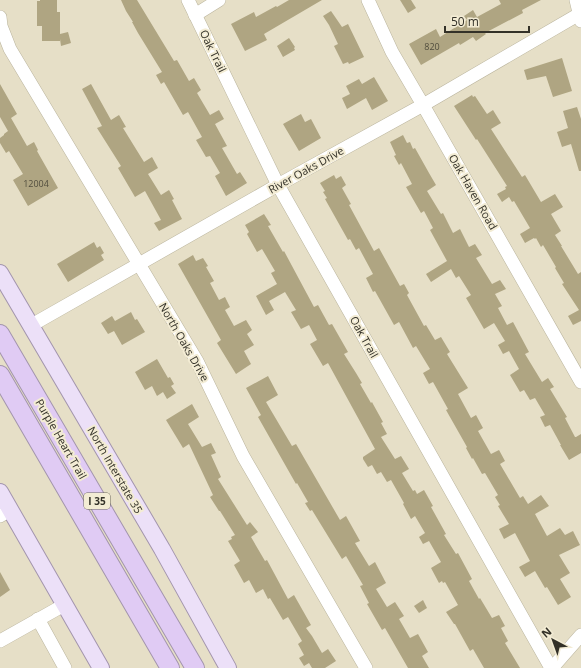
<svg xmlns="http://www.w3.org/2000/svg" width="581" height="668" font-family="'Open Sans',sans-serif">
  <rect width="100%" height="100%" fill="#e6dfc7"/>
  <g fill="#afa582">
    <polygon points="40,0 57,0 57,12 60,12 60,34 68,32 71,43 61,46 60,39 60,41 42,41 42,26 37,26 37,1 40,1"/>
    <polygon points="121,0 137,0 174,61 177,60 189,81 194,78 201,90 197,93 210,115 219,110 224,119 215,124 227,146 222,148 237,174 240,172 247,183 226,196 215,176 220,173 210,156 206,157 196,140 202,137 188,112 183,115 164,82 161,84 156,75 162,72 138,33 132,22 133,22 126,11"/>
    <polygon points="289,0 322,0 264,34 267,40 245,51 231,24 254,12 256,17 276,6 277,7"/>
    <polygon points="400,0 411,0 416,8 408,13"/>
    <polygon points="499,0 541,0 522,10 523,13 485,33 486,34 476,41 473,37 460,45 459,43 421,65 409,44 436,29 440,37 467,20 464,16 473,10 477,17 501,4"/>
    <polygon points="331,11 342,27 348,24 364,57 349,64 348,62 343,64 334,46 338,44 329,25 323,16"/>
    <polygon points="289,38 295,47 294,48 295,50 283,57 277,46"/>
    <polygon points="562,58 572,91 553,97 546,76 527,80 524,70"/>
    <polygon points="374,77 388,101 372,110 366,98 347,109 342,98 350,94 346,86 359,79 362,84"/>
    <polygon points="0,84 17,114 11,118 27,146 34,142 38,150 37,151 58,188 28,206 13,180 23,174 9,151 6,153 0,143 0,138 4,135 4,134 8,131 0,117"/>
    <polygon points="91,84 111,120 119,115 126,127 123,128 144,162 152,157 158,168 148,174 161,195 169,190 174,199 172,200 182,219 159,231 154,223 161,220 145,191 135,197 118,168 121,166 97,128 102,126 82,89"/>
    <polygon points="472,95 473,97 475,96 487,114 493,110 501,123 491,129 522,177 525,175 541,202 555,194 563,207 551,214 561,231 555,235 562,246 561,246 578,274 581,272 581,321 573,325 568,316 579,310 562,284 564,283 555,268 556,267 543,245 541,247 536,238 535,239 534,238 525,243 520,234 530,228 514,201 512,202 509,197 502,202 497,194 506,189 505,187 507,186 477,139 476,140 454,106"/>
    <polygon points="577,107 581,119 581,171 579,171 571,144 562,147 557,132 568,128 563,111"/>
    <polygon points="301,114 305,122 311,119 321,138 299,151 283,124"/>
    <polygon points="403,135 407,143 410,142 413,149 415,148 429,173 436,185 427,191 441,214 443,213 453,233 460,229 469,247 475,244 482,255 476,258 492,284 500,280 506,289 495,294 502,306 498,308 507,325 513,322 529,352 525,354 542,382 548,378 554,387 550,389 567,417 565,418 575,437 576,437 581,434 581,453 569,460 560,445 561,445 550,425 545,427 540,417 545,415 535,398 530,400 524,390 520,392 510,375 519,369 509,351 503,354 498,345 505,341 494,323 484,329 466,298 471,295 459,276 456,278 451,269 431,282 426,274 447,261 430,230 433,228 424,211 421,213 406,187 412,184 401,163 399,165 394,156 396,155 390,142"/>
    <polygon points="334,175 336,179 341,176 346,185 342,188 351,204 349,205 374,251 379,248 400,286 404,284 409,293 407,295 424,326 426,325 435,340 441,337 450,352 447,354 468,388 458,394 471,418 476,415 483,428 478,431 491,454 499,450 505,461 500,464 520,498 523,496 528,504 541,495 549,506 535,514 547,536 560,528 565,535 573,531 580,545 559,555 570,573 560,579 571,597 558,605 547,587 545,588 535,571 525,577 519,567 530,561 515,533 504,539 499,529 509,524 498,506 500,505 495,497 498,495 485,473 482,474 473,458 472,459 466,448 467,447 446,410 448,409 433,382 429,384 423,373 430,369 416,346 413,348 399,322 394,325 375,291 373,292 366,278 373,274 359,248 356,250 350,239 348,240 325,199 327,198 323,192 325,191 320,183"/>
    <polygon points="264,214 271,225 268,226 283,252 284,251 314,307 318,305 329,325 332,324 348,352 344,354 356,373 362,383 360,384 371,403 372,402 373,404 383,422 381,423 387,434 381,437 395,459 401,456 409,469 402,473 413,491 415,490 417,494 424,490 433,506 431,507 446,534 444,535 456,554 458,553 472,579 469,581 479,599 480,598 492,618 499,615 505,626 501,628 508,641 505,643 520,668 484,668 473,649 470,651 455,624 454,624 446,612 458,605 445,582 443,583 442,581 439,583 431,568 441,562 429,541 423,544 419,537 425,533 415,516 411,519 403,504 404,503 391,480 387,482 381,472 377,474 372,465 368,467 363,459 363,457 375,449 328,363 323,366 310,344 317,340 309,325 301,329 291,312 296,310 285,292 269,301 274,310 266,315 256,296 277,284 271,273 275,271 262,249 257,252 247,234 249,232 245,225"/>
    <polygon points="94,242 97,248 100,246 104,253 101,255 104,260 68,282 57,264"/>
    <polygon points="193,255 196,261 203,258 208,266 206,267 214,281 210,283 219,300 225,297 230,307 225,310 234,326 246,320 252,330 247,334 254,345 244,351 251,364 236,374 217,343 221,340 178,264"/>
    <polygon points="131,312 135,320 137,319 145,332 122,345 114,331 108,334 101,323 112,316 115,321"/>
    <polygon points="157,359 168,378 170,377 174,384 171,386 176,393 167,399 163,392 157,396 152,386 145,390 135,372"/>
    <polygon points="268,376 278,395 266,402 292,446 296,444 340,520 346,516 360,541 355,543 369,566 375,562 386,583 376,589 387,607 395,602 404,616 399,619 410,638 418,634 428,652 422,656 429,668 408,668 385,628 382,630 367,604 369,603 360,586 363,585 346,556 342,559 312,510 310,511 305,503 308,502 297,483 296,484 258,417 261,415 246,388"/>
    <polygon points="192,404 199,417 188,424 202,447 211,443 216,453 211,455 221,477 218,479 247,525 250,522 258,532 251,537 265,561 267,560 288,599 294,595 311,625 306,628 312,636 322,653 328,649 336,661 325,668 312,668 309,663 304,666 299,658 304,655 298,644 302,641 288,617 283,620 270,598 268,599 263,589 256,593 249,580 244,583 234,565 240,561 228,541 232,539 231,537 235,535 220,511 219,511 210,497 213,495 189,444 183,448 166,420"/>
    <polygon points="0,572 10,590 0,597"/>
    <polygon points="423,600 427,608 419,613 414,606"/>
  </g>
  <g fill="none" stroke-linecap="round" stroke-linejoin="round">
    <g stroke="#bab49d" stroke-width="14">
      <g id="minor">
        <polyline points="188,0 278,185 551,668"/>
        <polyline points="368,0 392,52 423,105 581,382"/>
        <polyline points="576,0 581,21"/>
        <polyline points="195,15 219,0"/>
        <polyline points="0,17 1,26 10,49 197,361 243,456 366,668"/>
        <polyline points="30,326 278,185 423,105 581,13"/>
        <polyline points="0,516 10,510"/>
        <polyline points="38,619 65,668"/>
        <polyline points="0,641 64,605"/>
        <polyline points="552,668 581,635"/>
      </g>
    </g>
    <g stroke="#a395ad" stroke-width="18">
      <g id="major">
        <polyline points="0,273 162,549 228,668"/>
        <polyline points="0,492 101,668"/>
      </g>
    </g>
    <g stroke="#a395ad" stroke-width="20">
      <g id="highway">
        <polyline points="0,334 195,668"/>
        <polyline points="0,375 170,668"/>
      </g>
    </g>
    <use href="#minor" stroke="#fff" stroke-width="13"/>
    <use href="#major" stroke="#ece0f8" stroke-width="16"/>
    <use href="#highway" stroke="#e0cbf4" stroke-width="18"/>
  </g>
  <g text-anchor="middle" stroke-width="4" stroke-linejoin="round" paint-order="stroke">
    <g font-size="9" fill="#524e3e">
      <text x="432" y="50">820</text>
      <text x="36" y="187">12004</text>
    </g>
    <rect fill="#f3ecd4" stroke="#6d695c" stroke-width="1" x="84" y="493" width="26" height="16" rx="3"/>
    <g font-size="10" font-weight="bold" fill="#333128">
      <text x="97" y="505">I 35</text>
    </g>
    <g font-size="11" fill="#333128" stroke="#f3ecd4">
      <text transform="translate(213 51) rotate(64)" y="4">Oak Trail</text>
      <text transform="translate(306 170) rotate(-29)" y="4">River Oaks Drive</text>
      <text transform="translate(473 192) rotate(60)" y="4">Oak Haven Road</text>
      <text transform="translate(364 337) rotate(61)" y="4">Oak Trail</text>
      <text transform="translate(184 342) rotate(60)" y="4">North Oaks Drive</text>
      <text transform="translate(61 439) rotate(60)" y="4">Purple Heart Trail</text>
      <text transform="translate(115 470) rotate(60)" y="4">North Interstate 35</text>
    </g>
  </g>
  <g transform="translate(553 640) rotate(319)" stroke="#f3ecd4" stroke-width="3" paint-order="stroke">
  <path d="M0-3L7 15L0 10L-7 15Z" fill="#333128"/>
  <text y="-6" font-size="11" font-weight="bold" text-anchor="middle" fill="#333128">N</text>
  </g>
  <path d="M445 26v6h84v-6" fill="none" stroke="#333128" stroke-width="2"/>
  <text x="451" y="26" font-size="12" fill="#333128" stroke="#f3ecd4" stroke-width="3" paint-order="stroke">50 m</text>
</svg>
